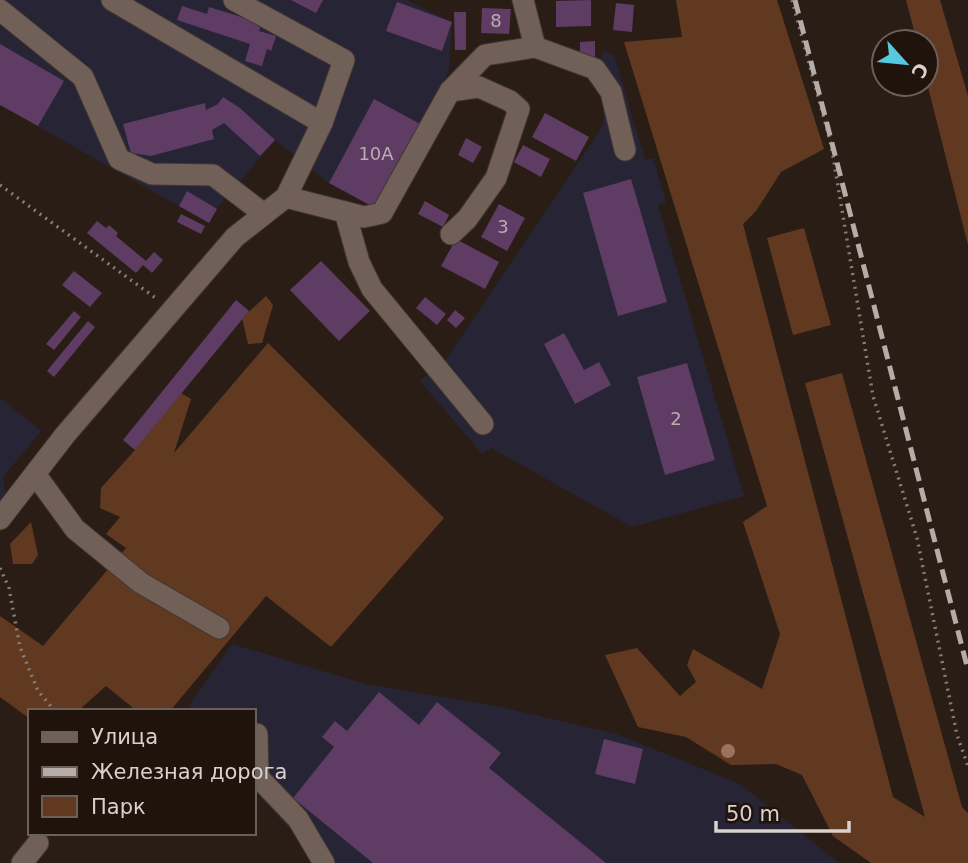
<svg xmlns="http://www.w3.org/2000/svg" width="968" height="863" font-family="'DejaVu Sans',sans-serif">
  <rect width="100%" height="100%" fill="#2a1d15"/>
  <g fill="#272535">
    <polygon points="0,0 407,0 452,22 449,70 377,209 329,183 275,140 217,208 209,223 0,105"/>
    <polygon points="604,51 614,55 645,160 653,158 666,202 658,205 744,496 632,527 491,448 482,454 420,381 445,361 603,126 604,101 595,69"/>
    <polygon points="0,398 41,431 3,477 6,496 0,503"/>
    <polygon points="232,644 366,684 501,707 616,734 740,784 839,863 313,863 300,840 254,790 254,711 190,711 188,707"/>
  </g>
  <g fill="#613921">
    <polygon points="676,0 777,0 824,149 781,172 756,211 743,224 893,797 925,817 805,383 842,373 962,807 968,813 968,863 871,863 833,836 802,775 776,764 731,765 686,737 638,727 605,655 637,648 680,696 696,682 687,665 693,649 762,689 780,634 743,522 767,506 624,42 682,37"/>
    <polygon points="906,0 940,0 968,96 968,245 926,79 926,42 917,42"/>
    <polygon points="804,228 831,325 793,335 767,238"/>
    <polygon points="266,296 273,305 262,343 248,344 242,318"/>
    <polygon points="268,343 444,518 331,647 266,596 170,711 137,711 106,686 78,711 30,711 30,719 0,697 0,616 43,646 126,548 106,534 120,517 100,508 101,488 135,450 181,393 191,399 174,453"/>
    <polygon points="31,522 38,555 32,564 13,564 10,544"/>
  </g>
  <g fill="#5e3c64">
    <polygon points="291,0 323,0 316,13"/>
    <polygon points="591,0 591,26 556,27 556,1"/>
    <polygon points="397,2 452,22 442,51 386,31"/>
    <polygon points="616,3 634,5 632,32 613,30"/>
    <polygon points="182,6 207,14 209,7 261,23 259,31 276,36 271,51 267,49 262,66 245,61 250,44 177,20"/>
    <polygon points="482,8 511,9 509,34 481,33"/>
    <polygon points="454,12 466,12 466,50 455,50"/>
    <polygon points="595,41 595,57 580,57 580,42"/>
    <polygon points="0,44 64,81 38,126 0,105"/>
    <polygon points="223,97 240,108 275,140 260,156 224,123 212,130 214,139 151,156 131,153 123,124 205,103 206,110 218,104"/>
    <polygon points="374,99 422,125 377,209 329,183"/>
    <polygon points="545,113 589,137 576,161 532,137"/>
    <polygon points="466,138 482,147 473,163 458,155"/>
    <polygon points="523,145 550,159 541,177 514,162"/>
    <polygon points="631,179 667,302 618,316 583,193"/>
    <polygon points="187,191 217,209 209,223 179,206"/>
    <polygon points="425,201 449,215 443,227 418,214"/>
    <polygon points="499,204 525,218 507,251 481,237"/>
    <polygon points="181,214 205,226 201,234 177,222"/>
    <polygon points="97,221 106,228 109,225 118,233 116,236 146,261 154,252 163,260 152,273 143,265 136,273 87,233"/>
    <polygon points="456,239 499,262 485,289 441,266"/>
    <polygon points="321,261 370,311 339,341 290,290"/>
    <polygon points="74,271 102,293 90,307 62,285"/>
    <polygon points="425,297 446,314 437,325 416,308"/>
    <polygon points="236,300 249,311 135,450 123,440"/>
    <polygon points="455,310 465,318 456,328 447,320"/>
    <polygon points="74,311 81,317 54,350 46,344"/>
    <polygon points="88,321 95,327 54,377 47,371"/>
    <polygon points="564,333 584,370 599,362 611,385 575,404 544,344"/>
    <polygon points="687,363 715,460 665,475 637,377"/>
    <polygon points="379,692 419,725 437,702 501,753 489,768 606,863 373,863 293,798 334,747 322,737 335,721 347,731"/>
    <polygon points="604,739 643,749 635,784 595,774"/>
  </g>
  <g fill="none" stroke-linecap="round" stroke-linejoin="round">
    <g stroke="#423732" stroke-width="23">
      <g id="minor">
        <polyline points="112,0 322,123"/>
        <polyline points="234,0 344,60 322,123 286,197"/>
        <polyline points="523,0 535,47"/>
        <polyline points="0,10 83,77 119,159 152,174 213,175 264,214"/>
        <polyline points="450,91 479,87 510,101 519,109 496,178 467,219 451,234"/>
        <polyline points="345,212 359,262 372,289 483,424"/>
        <polyline points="35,474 75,529 141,583 219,628"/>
        <polyline points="0,519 65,435 235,237 286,197 364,217 382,213 450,91 485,55 535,47 595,69 611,92 625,150"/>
        <polyline points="257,734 258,777 298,819 324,863"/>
        <polyline points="22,863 38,843"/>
      </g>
    </g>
    <g stroke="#877c76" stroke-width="3.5" stroke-dasharray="2 5" stroke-linecap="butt">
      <polyline points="792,0 831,144 873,396 917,538 957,735 968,766"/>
      <polyline points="0,185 157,299"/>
      <polyline points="0,568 9,588 20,647 38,691 55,711"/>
    </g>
    <use href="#minor" stroke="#706057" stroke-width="21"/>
    <polyline stroke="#b6aca7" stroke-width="5" stroke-dasharray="14 7" stroke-linecap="butt" points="795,0 968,670"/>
  </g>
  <circle fill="#9b735d" cx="728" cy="751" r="7"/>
  <g text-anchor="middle" stroke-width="7" stroke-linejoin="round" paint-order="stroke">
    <g font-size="18" fill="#bbacb2">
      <text x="496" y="27">8</text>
      <text x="376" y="160">10А</text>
      <text x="503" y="233">3</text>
      <text x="676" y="425">2</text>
    </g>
  </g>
  <rect x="28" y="709" width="228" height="126" fill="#20130c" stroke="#6a5f59" stroke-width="2"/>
  <rect x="42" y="732" width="35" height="10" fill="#706057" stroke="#6a5f59" stroke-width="2"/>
  <text x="91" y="744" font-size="21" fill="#dad1cc">Улица</text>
  <rect x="42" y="767" width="35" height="10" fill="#b6aca7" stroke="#6a5f59" stroke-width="2"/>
  <text x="91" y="779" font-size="21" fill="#dad1cc">Железная дорога</text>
  <rect x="42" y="796" width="35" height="21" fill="#613921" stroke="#6a5f59" stroke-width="2"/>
  <text x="91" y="814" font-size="21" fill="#dad1cc">Парк</text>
  <g transform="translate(905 63) rotate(117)"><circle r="33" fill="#20130c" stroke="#6a5f59" stroke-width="2"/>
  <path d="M0-5L12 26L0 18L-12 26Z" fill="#55cadf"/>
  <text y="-10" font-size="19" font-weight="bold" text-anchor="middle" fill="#dad1cc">С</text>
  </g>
  <path d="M716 821v10h133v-10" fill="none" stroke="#dad1cc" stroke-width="3.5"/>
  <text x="726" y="821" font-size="21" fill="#dad1cc" stroke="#20130c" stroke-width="5" paint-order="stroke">50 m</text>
</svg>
